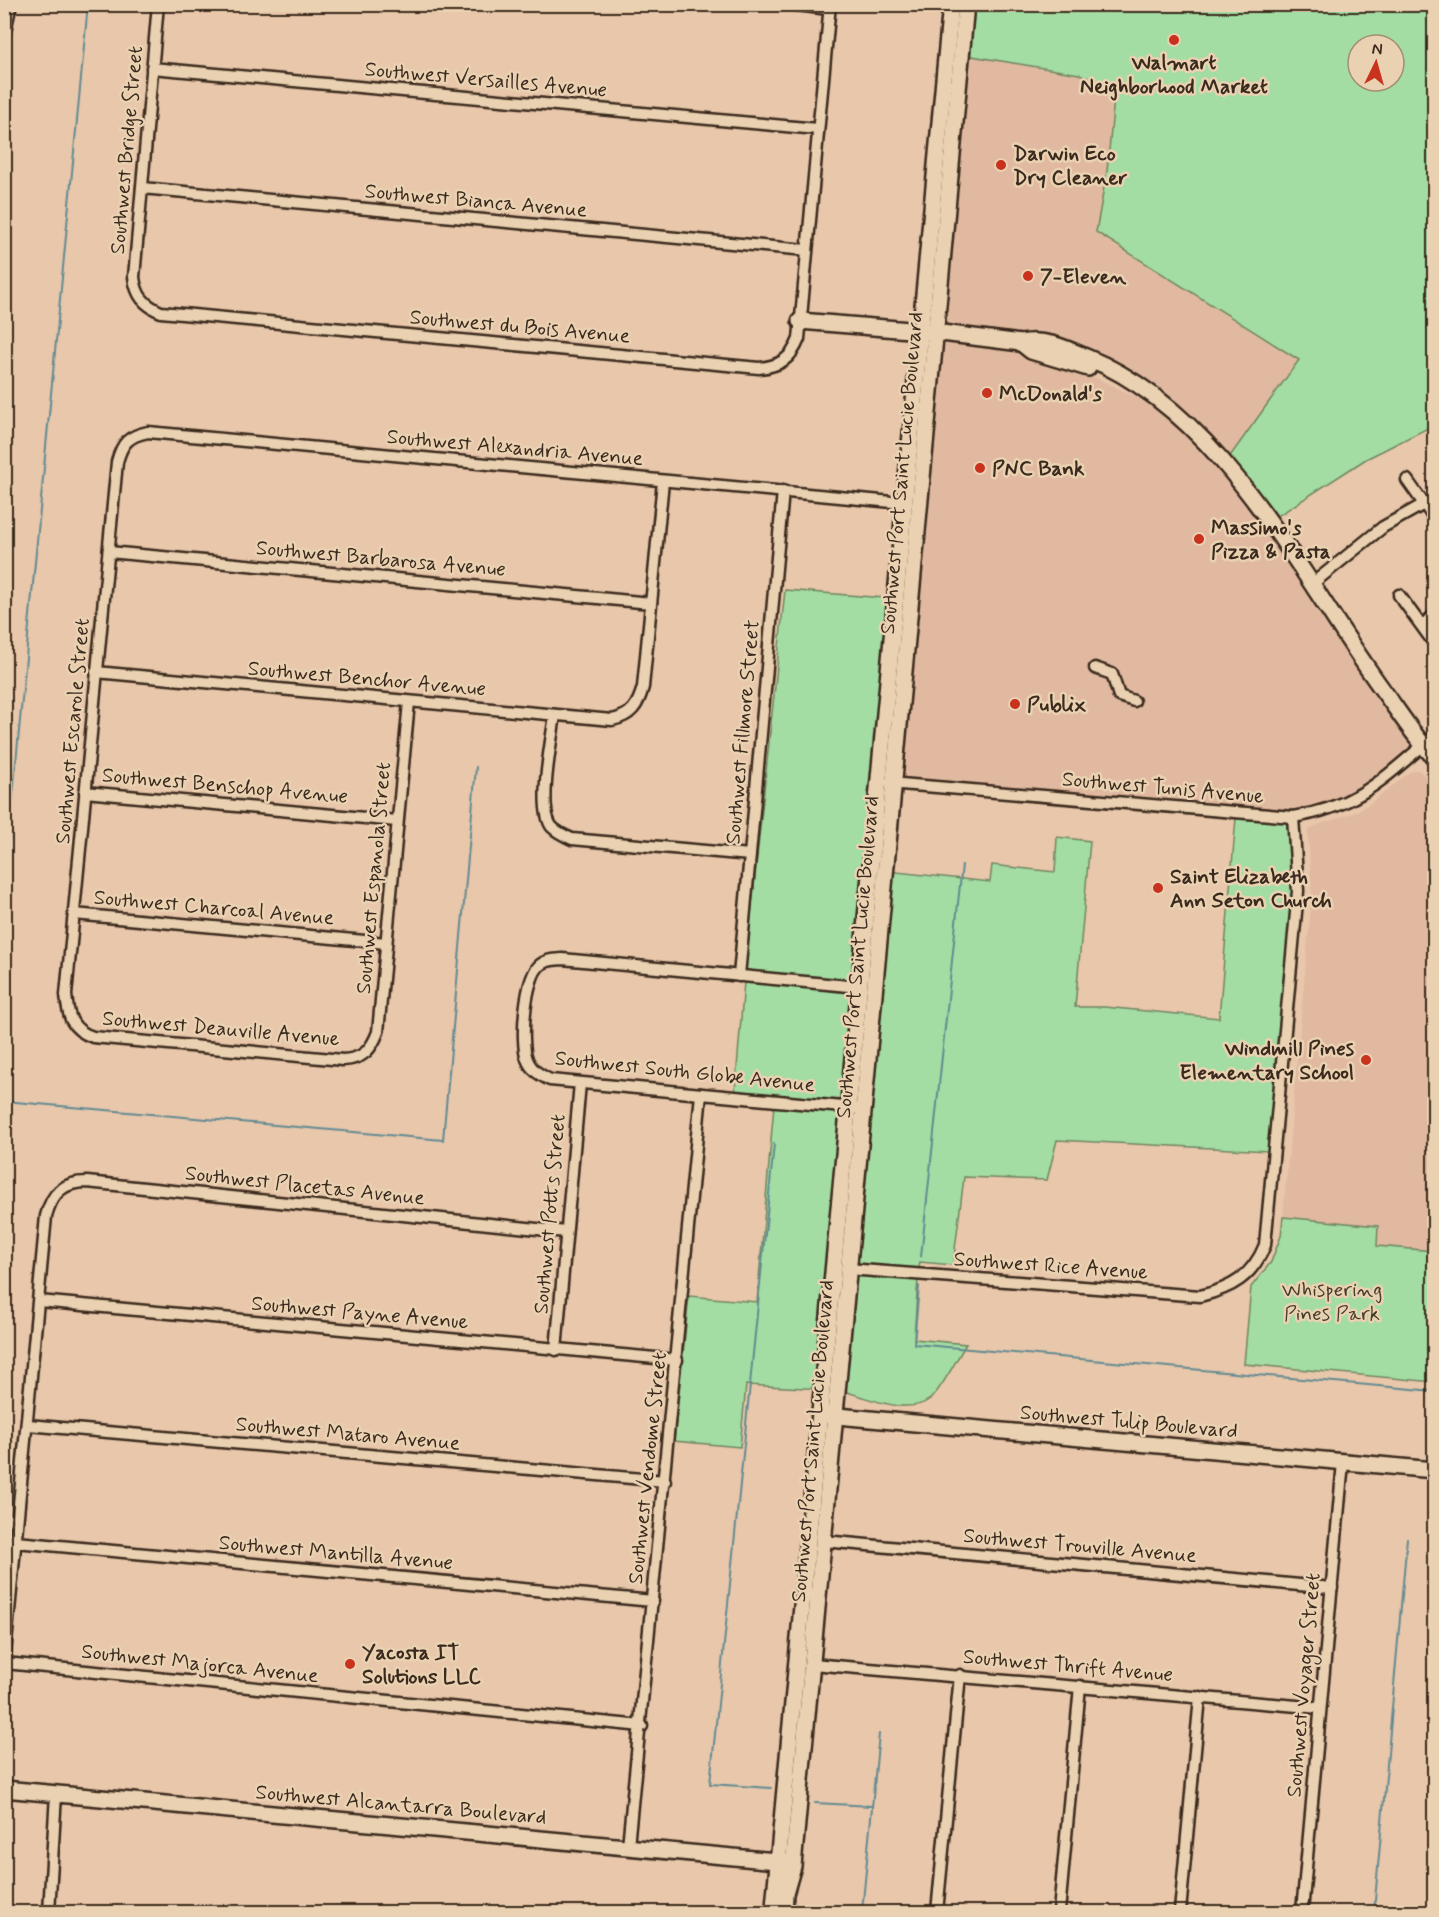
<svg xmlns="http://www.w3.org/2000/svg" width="1439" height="1917" font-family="Mynerve,sans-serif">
  <rect width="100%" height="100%" fill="#e8c7ab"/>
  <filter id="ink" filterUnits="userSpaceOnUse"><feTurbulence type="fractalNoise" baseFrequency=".0167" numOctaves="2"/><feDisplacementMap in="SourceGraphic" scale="12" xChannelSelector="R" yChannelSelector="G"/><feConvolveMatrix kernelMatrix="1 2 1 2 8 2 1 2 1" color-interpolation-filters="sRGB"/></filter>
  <g filter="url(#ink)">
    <g fill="#e0b9a0">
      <polygon points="966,55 1079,74 1098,81 1114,99 1107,171 1096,232 1299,360 1228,459 1152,386 1122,368 1022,338 939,327"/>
      <polygon points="937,337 1017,348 1073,367 1158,407 1213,455 1260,517 1416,745 1379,777 1354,794 1329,805 1293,812 893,778"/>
      <polygon points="1418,770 1434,783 1434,1251 1377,1246 1378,1226 1283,1217 1312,895 1308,831 1315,826 1353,813 1371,803 1410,772"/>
    </g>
    <g fill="#a3dda3" stroke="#6f8460" stroke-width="1.5" fill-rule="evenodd">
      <path d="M970,5H1434V408L1432,421L1426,429L1366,459L1273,519L1228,459L1299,360L1096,232L1107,171L1114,99L1098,81L1079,74L966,55ZM1358,45H1394V81H1358Z"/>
      <polygon points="785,590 897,599 862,983 745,972"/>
      <polygon points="1236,818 1289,822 1294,890 1269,1151 1057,1140 1047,1180 964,1177 953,1265 920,1262 919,1269 846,1262 887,871 990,882 992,865 1055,872 1057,837 1090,841 1075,1007 1104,1007 1219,1018"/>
      <polygon points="744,982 861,993 852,1102 735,1092"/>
      <polygon points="774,1105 851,1112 825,1389 746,1385 740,1447 674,1441 689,1296 757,1302"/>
      <polygon points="1283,1217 1378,1226 1377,1246 1434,1251 1434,1382 1244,1364 1251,1287 1271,1262 1281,1236"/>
      <path d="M845,1272L918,1278L914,1339L966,1344C957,1358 942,1389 930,1399C907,1417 864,1396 840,1390Z"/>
    </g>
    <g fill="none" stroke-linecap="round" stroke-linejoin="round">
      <g stroke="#638a91" stroke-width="2">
        <polyline points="4,889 88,4"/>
        <polyline points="4,1101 443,1140 476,767"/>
        <polyline points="921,1257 962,865"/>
        <polyline points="919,1286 914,1344 1434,1391"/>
        <polyline points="771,1788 710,1784 774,1144"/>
        <polyline points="815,1803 872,1806"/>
        <polyline points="862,1912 879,1734"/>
        <polyline points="1374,1912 1407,1538"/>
      </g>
      <g stroke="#3b2a1e" stroke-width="15">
        <g id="street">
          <path d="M158,4L134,277C136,295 144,305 161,312L759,368C780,366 791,359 799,339L830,4"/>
          <polyline points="788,4 829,9"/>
          <polyline points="4,35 11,4"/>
          <polyline points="152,68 817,129"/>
          <polyline points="142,188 806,250"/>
          <polyline points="1407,480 1434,518"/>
          <polyline points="109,552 651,603"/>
          <polyline points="1312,584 1383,527 1424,504"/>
          <polyline points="1399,595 1434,643"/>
          <polyline points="1423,625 1434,615"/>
          <polyline points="1095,668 1112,674 1119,696 1134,701"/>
          <path d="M96,672L612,720C631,716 638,706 643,687L663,481"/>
          <path d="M409,702L378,1032C371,1050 363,1059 343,1060L93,1037C71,1030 68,1016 66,995L117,462C122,443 128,436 148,432L903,503"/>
          <path d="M555,715C552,738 537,809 552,827C558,833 565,836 572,839L750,855"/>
          <path d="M889,783L1293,817C1359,807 1386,776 1434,736"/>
          <polyline points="85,792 397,821"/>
          <polyline points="74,914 386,943"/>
          <polyline points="739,976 783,491"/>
          <path d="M854,1108L550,1080C540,1075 531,1070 527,1059C520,1041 525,977 540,965C547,959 554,960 562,959L859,987"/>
          <path d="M848,1269L1200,1296C1232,1288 1252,1277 1265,1245L1298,891L1293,817"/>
          <polyline points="39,1301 677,1360"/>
          <polyline points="556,1350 580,1083"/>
          <polyline points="28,1425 665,1481"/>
          <polyline points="824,1541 1332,1588"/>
          <polyline points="16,1542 653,1601"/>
          <polyline points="5,1663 642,1726"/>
          <polyline points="812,1664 1320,1708"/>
          <path d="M4,1665L46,1216C52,1193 63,1182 87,1182L566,1232"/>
          <polyline points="628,1846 701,1094"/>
          <polyline points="49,1912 56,1794"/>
          <polyline points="937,1912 960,1675"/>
          <polyline points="1059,1912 1080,1686"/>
          <polyline points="1180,1912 1200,1697"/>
          <polyline points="1302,1912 1343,1462"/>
        </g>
      </g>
      <g stroke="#3b2a1e" stroke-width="20">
        <g id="secondary">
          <path d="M800,321L934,332L1021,343C1044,338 1065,348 1086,357C1223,412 1299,574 1382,689C1399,712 1414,737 1434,757"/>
          <polyline points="1021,343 1031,351 1088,368"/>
          <polyline points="826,1415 1434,1470"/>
          <polyline points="4,1789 787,1862"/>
          <polyline points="774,1907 951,4"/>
          <polyline points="784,1912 785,1894 793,1866 966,4"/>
        </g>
      </g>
      <use href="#street" stroke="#e9d1b1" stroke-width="10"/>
      <use href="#secondary" stroke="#e9d1b1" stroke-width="15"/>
    </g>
  </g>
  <g fill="#c8321e" stroke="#e9d1b1" stroke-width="2">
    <circle cx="1174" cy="40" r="6"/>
    <circle cx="1001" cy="165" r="6"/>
    <circle cx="1028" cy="276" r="6"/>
    <circle cx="987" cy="393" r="6"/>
    <circle cx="980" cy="468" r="6"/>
    <circle cx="1199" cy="539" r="6"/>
    <circle cx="1015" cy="704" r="6"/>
    <circle cx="1158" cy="888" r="6"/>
    <circle cx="1366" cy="1060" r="6"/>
    <circle cx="350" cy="1664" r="6"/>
  </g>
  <g text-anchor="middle" stroke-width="5" stroke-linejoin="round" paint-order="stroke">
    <g font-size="21" font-weight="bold" fill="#3b2a1e" stroke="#e9d1b1" text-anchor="start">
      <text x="1174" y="69" text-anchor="middle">Walmart<tspan x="1174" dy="24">Neighborhood Market</tspan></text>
      <text x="1013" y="160">Darwin Eco<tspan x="1013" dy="24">Dry Cleaner</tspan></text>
      <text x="1040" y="283">7-Eleven</text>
      <text x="999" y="400">McDonald's</text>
      <text x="992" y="475">PNC Bank</text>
      <text x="1211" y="534">Massimo's<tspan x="1211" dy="24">Pizza &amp; Pasta</tspan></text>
      <text x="1027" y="711">Publix</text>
      <text x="1170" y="883">Saint Elizabeth<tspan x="1170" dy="24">Ann Seton Church</tspan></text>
      <text x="1354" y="1055" text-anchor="end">Windmill Pines<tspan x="1354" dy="24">Elementary School</tspan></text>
      <text x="362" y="1659">Yacosta IT<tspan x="362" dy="24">Solutions LLC</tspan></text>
    </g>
    <g font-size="21" fill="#3b2a1e" stroke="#e9d1b1">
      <text transform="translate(486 79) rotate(5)" y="7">Southwest Versailles Avenue</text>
      <text transform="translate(126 150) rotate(-85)" y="7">Southwest Bridge Street</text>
      <text transform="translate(476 200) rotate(5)" y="7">Southwest Bianca Avenue</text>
      <text transform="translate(520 326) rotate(5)" y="7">Southwest du Bois Avenue</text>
      <text transform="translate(515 447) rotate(5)" y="7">Southwest Alexandria Avenue</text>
      <text transform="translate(901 473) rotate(-85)" y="7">Southwest Port Saint Lucie Boulevard</text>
      <text transform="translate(381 558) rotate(5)" y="7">Southwest Barbarosa Avenue</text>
      <text transform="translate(367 678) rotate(5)" y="7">Southwest Benchor Avenue</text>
      <text transform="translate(72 731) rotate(-85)" y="7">Southwest Escarole Street</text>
      <text transform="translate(742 732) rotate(-85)" y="7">Southwest Fillmore Street</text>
      <text transform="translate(225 785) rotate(5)" y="7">Southwest Benschop Avenue</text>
      <text transform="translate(1163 787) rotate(5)" y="7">Southwest Tunis Avenue</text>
      <text transform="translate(373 878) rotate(-85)" y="7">Southwest Espanola Street</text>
      <text transform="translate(214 907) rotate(5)" y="7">Southwest Charcoal Avenue</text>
      <text transform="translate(857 957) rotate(-85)" y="7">Southwest Port Saint Lucie Boulevard</text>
      <text transform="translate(221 1028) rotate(5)" y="7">Southwest Deauville Avenue</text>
      <text transform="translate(685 1071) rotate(6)" y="7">Southwest South Globe Avenue</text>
      <text transform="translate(305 1185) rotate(6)" y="7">Southwest Placetas Avenue</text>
      <text transform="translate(549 1214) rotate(-85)" y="7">Southwest Potts Street</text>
      <text transform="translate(1051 1265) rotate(4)" y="7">Southwest Rice Avenue</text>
      <text transform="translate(360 1312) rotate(5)" y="7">Southwest Payne Avenue</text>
      <text transform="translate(1129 1421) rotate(5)" y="7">Southwest Tulip Boulevard</text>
      <text transform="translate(348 1433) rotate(5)" y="7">Southwest Mataro Avenue</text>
      <text transform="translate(812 1441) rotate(-85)" y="7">Southwest Port Saint Lucie Boulevard</text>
      <text transform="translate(647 1468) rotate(-84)" y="7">Southwest Vendome Street</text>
      <text transform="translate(1080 1545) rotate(5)" y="7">Southwest Trouville Avenue</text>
      <text transform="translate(336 1552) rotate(5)" y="7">Southwest Mantilla Avenue</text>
      <text transform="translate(200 1663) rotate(6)" y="7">Southwest Majorca Avenue</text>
      <text transform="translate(1068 1665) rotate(5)" y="7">Southwest Thrift Avenue</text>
      <text transform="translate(1303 1685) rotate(-85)" y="7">Southwest Voyager Street</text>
      <text transform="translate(401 1804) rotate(5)" y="7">Southwest Alcantarra Boulevard</text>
    </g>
    <g font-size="21" fill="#453c2b" stroke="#e9d1b1">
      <text x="1332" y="1296">Whispering<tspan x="1332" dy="24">Pines Park</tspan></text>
    </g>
  </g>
  <rect width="1439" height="1917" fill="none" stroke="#e9d1b1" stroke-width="24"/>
  <rect x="12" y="12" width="1415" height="1893" fill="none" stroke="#3b2a1e" stroke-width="2" filter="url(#ink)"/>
  <g transform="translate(1376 63) rotate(5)"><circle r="28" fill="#e9d1b1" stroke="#a38e76" stroke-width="1.5"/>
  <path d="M0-4.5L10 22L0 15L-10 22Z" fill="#c8321e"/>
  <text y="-9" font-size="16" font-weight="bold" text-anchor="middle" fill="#3b2a1e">N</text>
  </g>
</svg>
